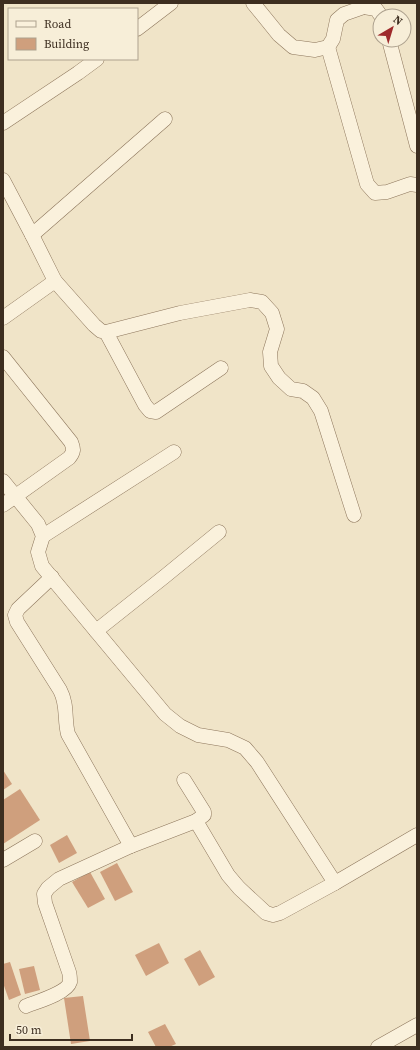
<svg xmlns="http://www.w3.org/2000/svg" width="420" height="1050" font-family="'Source Serif 4',serif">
  <rect width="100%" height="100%" fill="#f0e4c8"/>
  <g fill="#cf9f7d">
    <polygon points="3,770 12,784 3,790"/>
    <polygon points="20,789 40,820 3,844 3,800"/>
    <polygon points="67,835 77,853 59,863 50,845"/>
    <polygon points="117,863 133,892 115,901 100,872"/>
    <polygon points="90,872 105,899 88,908 72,882"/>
    <polygon points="159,943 169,963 146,976 135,955"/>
    <polygon points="200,950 215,977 199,986 184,959"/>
    <polygon points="10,962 21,995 9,1000 3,983 3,964"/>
    <polygon points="34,966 40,990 25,994 19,969"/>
    <polygon points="83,996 90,1041 71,1044 64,998"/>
    <polygon points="165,1024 176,1044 169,1047 156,1047 148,1032"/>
  </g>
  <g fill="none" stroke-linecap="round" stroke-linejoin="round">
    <g stroke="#8d765c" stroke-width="15">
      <g id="street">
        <polyline points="253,3 279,35 293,47 315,50 328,47 333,39 337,20 344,14 364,7 376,9 381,16"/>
        <polyline points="137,29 171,3"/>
        <polyline points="389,40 417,146"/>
        <polyline points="328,47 367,184 375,193 387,192 410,184 417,185"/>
        <polyline points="3,123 78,73 97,59"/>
        <polyline points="3,180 32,235 55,281 3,318"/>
        <polyline points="32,235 165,119"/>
        <polyline points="55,281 94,325 101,331 106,332 180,313 250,300 262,302 272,313 277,329 270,352 271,366 279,378 291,389 303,391 313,398 321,411 354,515"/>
        <polyline points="106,332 145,405 150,411 156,412 221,368"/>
        <path d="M3,357L71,442C74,449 74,452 69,458L3,505"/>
        <polyline points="3,481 38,524 43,536 38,552 42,566 165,714 180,726 198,735 228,740 245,748 257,762 335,883 417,835"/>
        <polyline points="43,536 174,452"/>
        <path d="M52,577L18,609L15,615L17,622L60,690C68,705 64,719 68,734L131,846"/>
        <polyline points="96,631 164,577 219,532"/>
        <polyline points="184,780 204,812 204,815 196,821"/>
        <polyline points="3,860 35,841"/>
        <path d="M26,1006C36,1002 67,993 70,982C70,979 70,975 69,972L45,903L44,894L48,888L59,879L131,846L196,821L228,875L239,888L266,913L273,915L280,913L335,883"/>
        <polyline points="378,1047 417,1025"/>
      </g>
    </g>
    <use href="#street" stroke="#faf1dc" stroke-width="14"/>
  </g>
  <rect width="420" height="1050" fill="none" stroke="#3d2e20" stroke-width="8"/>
  <rect x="8" y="8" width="130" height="52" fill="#f7eed8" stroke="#ada18e"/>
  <rect x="16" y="21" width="20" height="6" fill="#faf1dc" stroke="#ada18e"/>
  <text x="44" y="28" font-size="12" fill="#3d2e20">Road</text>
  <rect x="16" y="38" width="20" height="12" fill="#cf9f7d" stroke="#ada18e"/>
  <text x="44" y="48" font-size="12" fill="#3d2e20">Building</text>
  <g transform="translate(392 28) rotate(38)"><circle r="19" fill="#f7eed8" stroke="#ada18e"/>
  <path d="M0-3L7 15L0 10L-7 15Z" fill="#9e2a2b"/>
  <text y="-6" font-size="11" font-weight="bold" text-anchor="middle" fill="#3d2e20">N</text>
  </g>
  <path d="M10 1034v6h122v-6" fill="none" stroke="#3d2e20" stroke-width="2"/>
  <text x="16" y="1034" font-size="12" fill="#3d2e20" stroke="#f7eed8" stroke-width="3" paint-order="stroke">50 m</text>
</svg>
